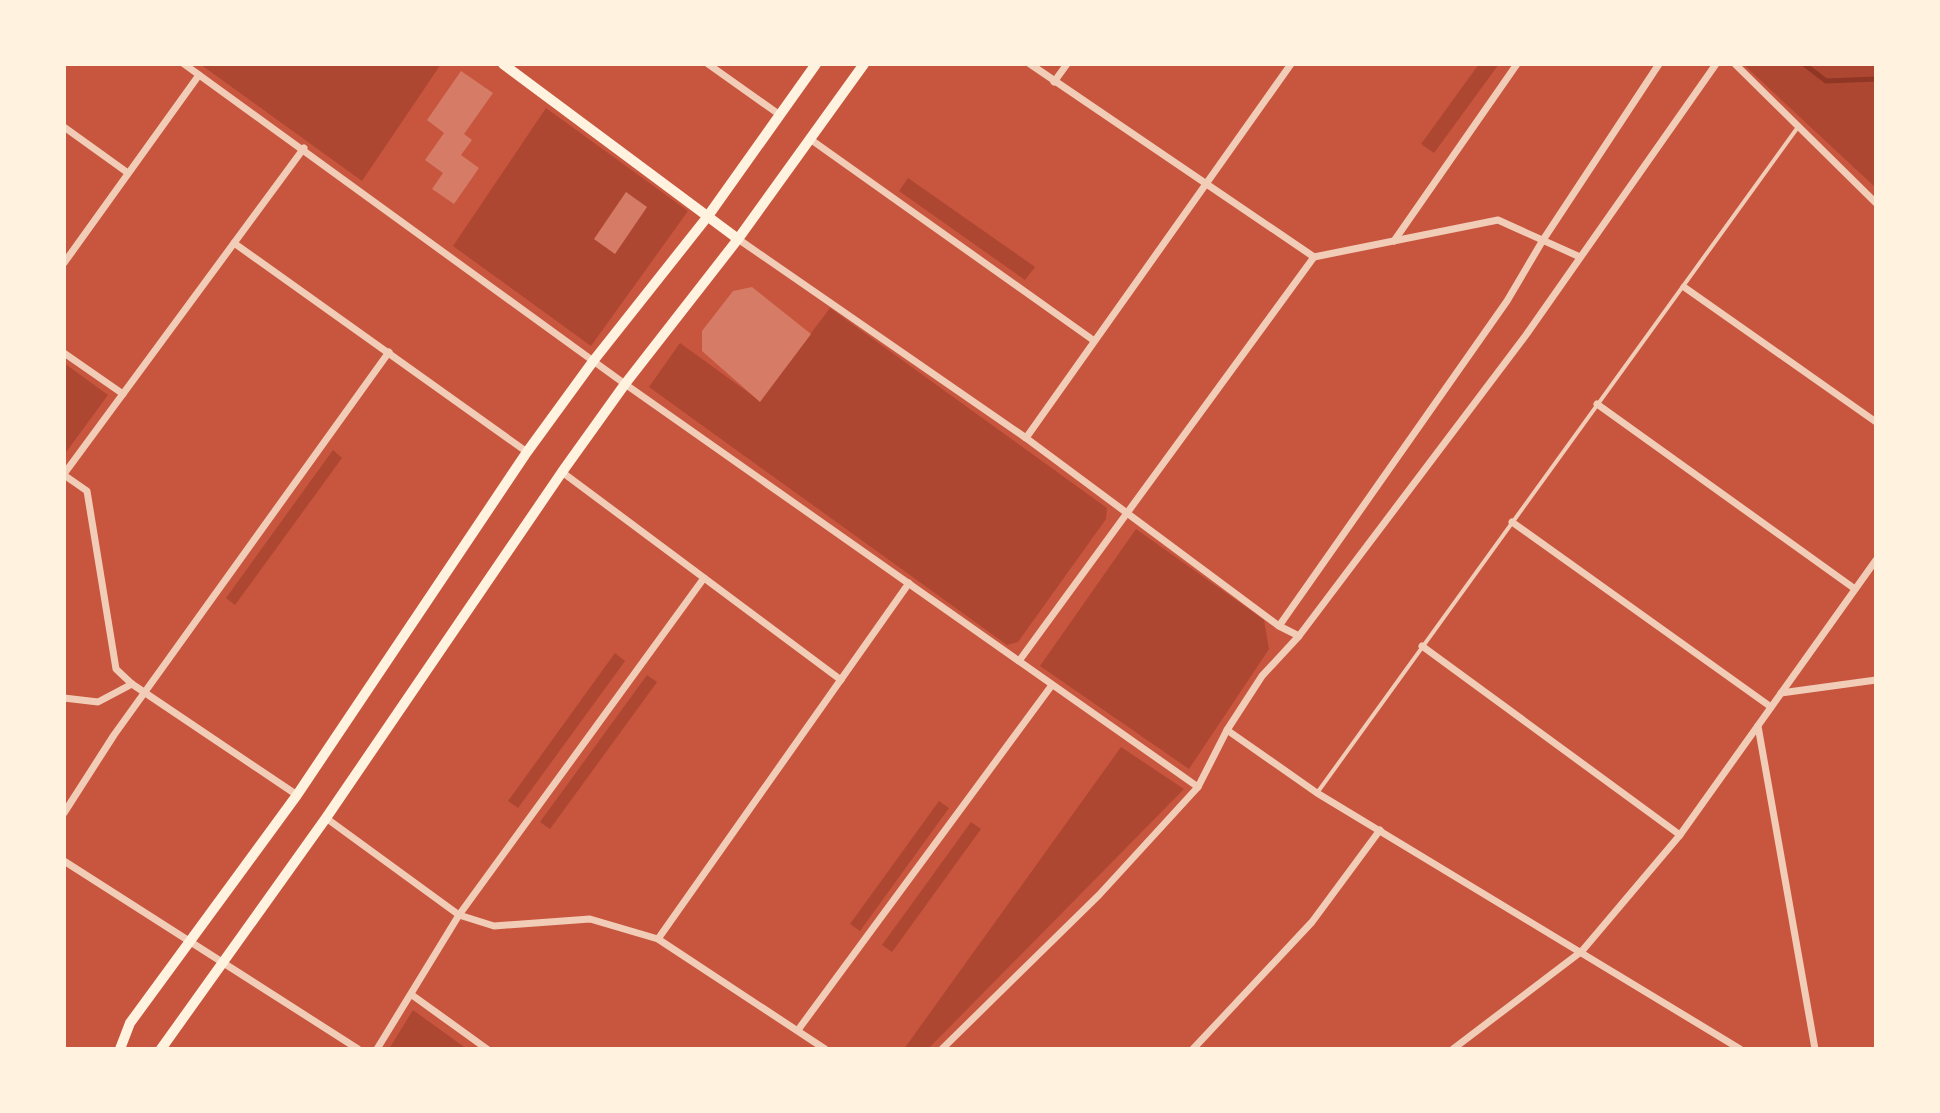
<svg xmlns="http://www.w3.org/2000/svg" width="1940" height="1113" font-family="Arial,sans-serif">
  <rect width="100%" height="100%" fill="#c8553d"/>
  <g fill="#ae4732">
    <polygon points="200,64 441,64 362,181"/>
    <polygon points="1479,64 1499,64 1434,153 1421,144"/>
    <polygon points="1743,64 1876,64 1876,188"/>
    <polygon points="546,108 688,211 591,346 453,246"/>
    <polygon points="908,178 1035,267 1025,280 899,191"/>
    <polygon points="830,308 1107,508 1106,519 1018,642 1007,645 649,387 680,343 760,401"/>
    <polygon points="64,363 108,395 64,455"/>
    <polygon points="333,450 342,458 235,605 226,598"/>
    <polygon points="1136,529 1264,620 1269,649 1189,769 1040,666"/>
    <polygon points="615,653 625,661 518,808 508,801"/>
    <polygon points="647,675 657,682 550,829 540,822"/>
    <polygon points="1121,747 1184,789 928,1049 904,1049"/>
    <polygon points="939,801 949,808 860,931 850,924"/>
    <polygon points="971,822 981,829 892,952 882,945"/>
    <polygon points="413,1010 467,1049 389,1049"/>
  </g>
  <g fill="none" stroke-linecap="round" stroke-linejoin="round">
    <polyline stroke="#8f3625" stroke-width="5" points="1804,64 1826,81 1876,79"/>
  </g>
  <g fill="#d67c66">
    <polygon points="461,71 493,93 464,134 472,140 461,155 479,168 454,204 432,189 443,173 425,160 444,133 427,120"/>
    <polygon points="626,192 647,207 615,254 594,239"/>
    <polygon points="752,287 811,334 760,402 702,351 702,331 733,291"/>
  </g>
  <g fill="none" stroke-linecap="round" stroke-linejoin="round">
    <polyline stroke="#f1ccb7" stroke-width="4" points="1317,793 1798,127"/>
    <g stroke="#f1ccb7" stroke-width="7">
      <polyline points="184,64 625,384 1198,787"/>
      <polyline points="708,64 780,115"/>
      <polyline points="1030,64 1314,257 1498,220 1580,257"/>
      <polyline points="1735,64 1876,203"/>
      <polyline points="1054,82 1067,64"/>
      <polyline points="64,127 128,173"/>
      <polyline points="810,139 1093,340"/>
      <polyline points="738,239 1026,438 1279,626 1299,636"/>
      <polyline points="1394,241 1517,64"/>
      <polyline points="234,243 527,452"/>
      <polyline points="64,263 199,75"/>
      <polyline points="1684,287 1876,422"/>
      <polyline points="64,353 123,394"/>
      <polyline points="1597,404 1855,589"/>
      <polyline points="1026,438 1291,64"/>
      <polyline points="562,472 841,680"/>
      <polyline points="64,474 304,148"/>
      <polyline points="64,475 87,491 116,669 132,684 297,795"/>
      <polyline points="1512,522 1771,707"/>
      <polyline points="1279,626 1507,301 1543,240 1659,64"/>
      <polyline points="1422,646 1680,835"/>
      <polyline points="1019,661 1314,257"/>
      <polyline points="1781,693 1876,680"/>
      <polyline points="64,698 98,702 132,684"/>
      <polyline points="1758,726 1815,1049"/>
      <polyline points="1227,730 1317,793 1740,1049"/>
      <polyline points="64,813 114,735 389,352"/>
      <polyline points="326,818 459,915 494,926 590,919 658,939 825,1049"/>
      <polyline points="64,861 358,1049"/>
      <polyline points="658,939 909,583"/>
      <polyline points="412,995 487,1049"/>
      <polyline points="798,1030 1052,685"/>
      <polyline points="377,1049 459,915 704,578"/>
      <polyline points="942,1049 1099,895 1198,787 1227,730 1262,676 1299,636 1526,335 1716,64"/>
      <polyline points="1193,1049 1312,922 1380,830"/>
      <polyline points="1453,1049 1582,951 1680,835 1876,560"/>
    </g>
    <g stroke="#fff3e0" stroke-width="10">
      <polyline points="503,64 738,239"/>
      <polyline points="120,1049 130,1023 297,795 527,452 594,360 708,216 816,64"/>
      <polyline points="161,1049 326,818 562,472 625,384 738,239 864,64"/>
    </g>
  </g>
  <rect width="1940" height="1113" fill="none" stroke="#fff3e0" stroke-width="132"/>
</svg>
